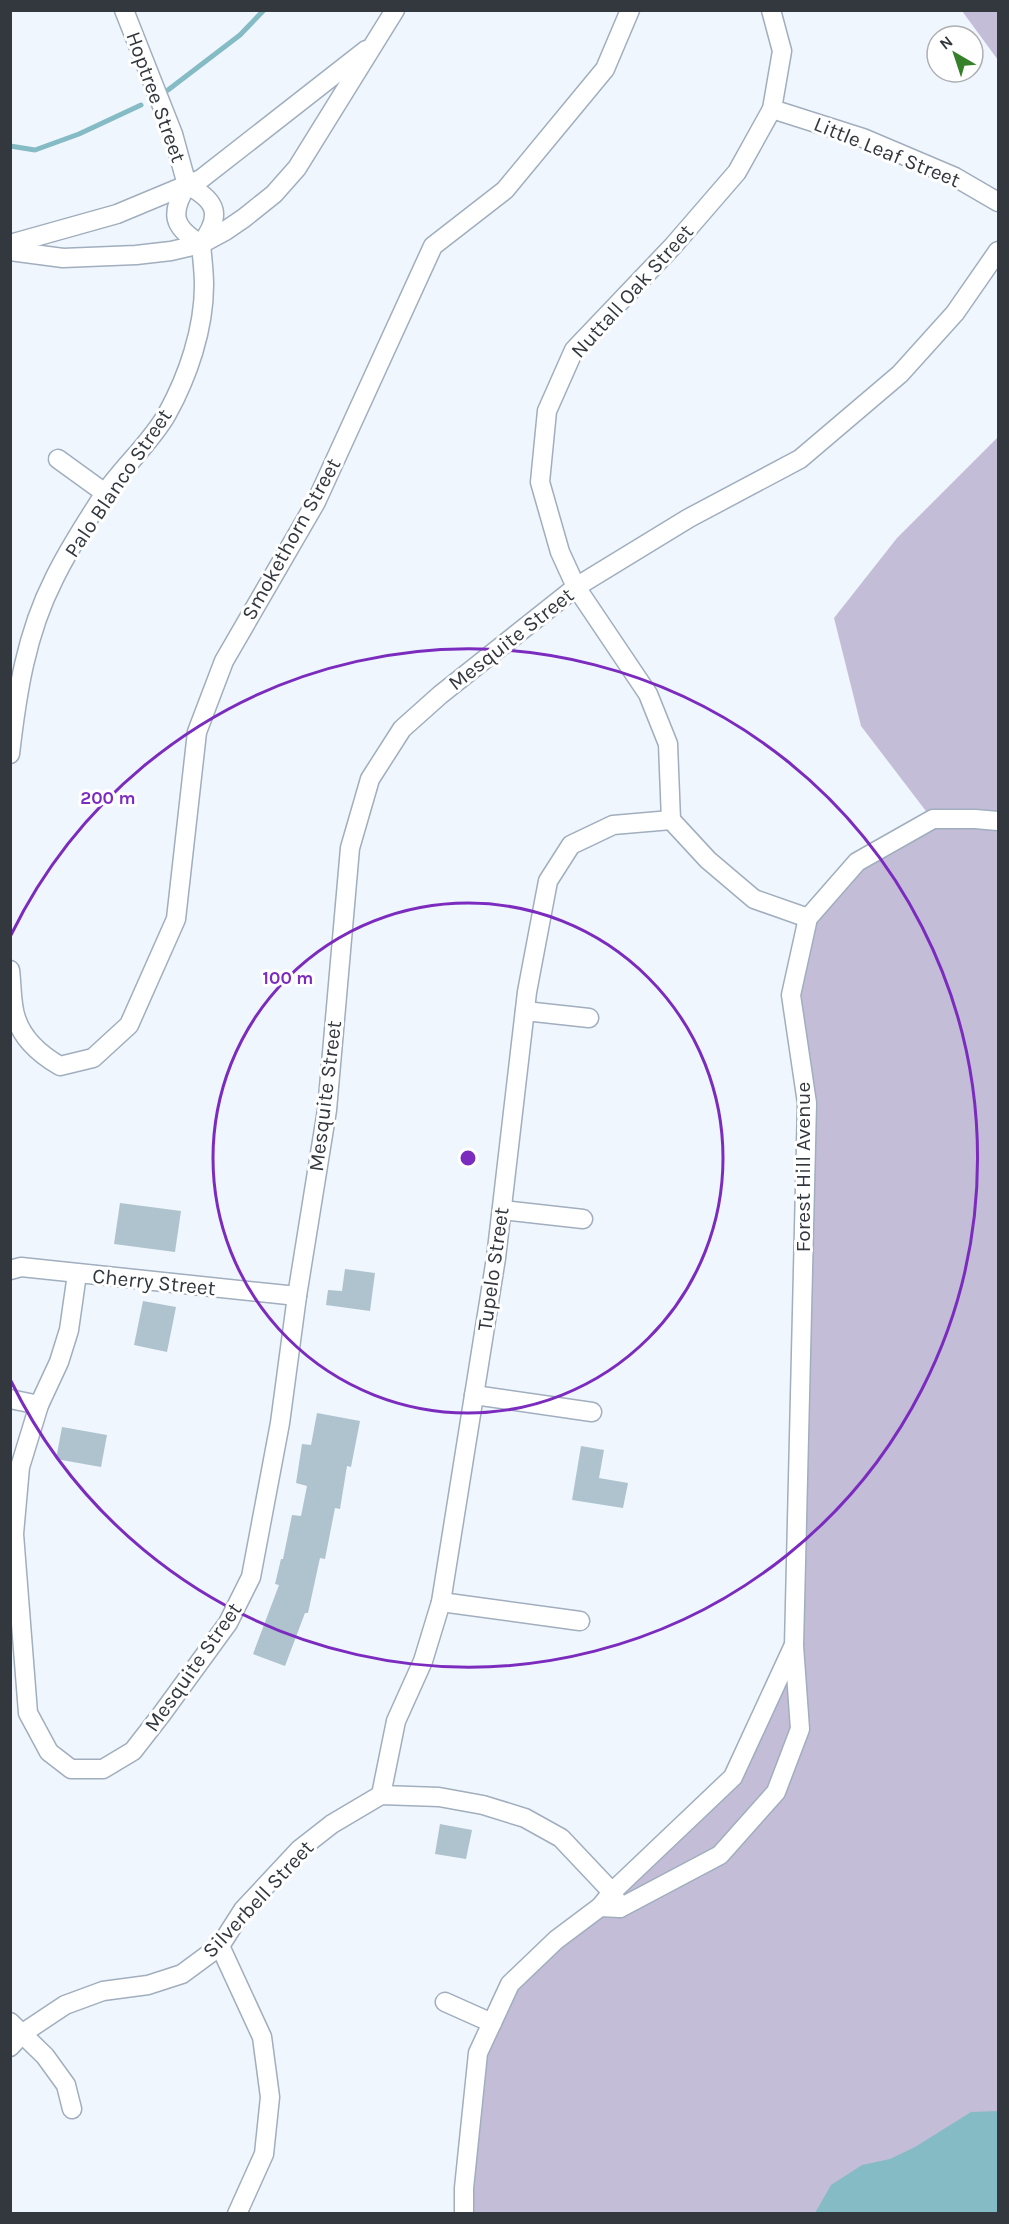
<svg xmlns="http://www.w3.org/2000/svg" width="1009" height="2224" font-family="Karla,sans-serif">
  <rect width="100%" height="100%" fill="#f0f6fd"/>
  <g fill="#c4bdd8">
    <polygon points="962,11 998,11 998,60"/>
    <polygon points="998,437 998,2213 464,2214 478,2053 510,1984 733,1777 794,1646 807,1103 791,995 808,918 857,862 932,819 861,726 834,618 897,538"/>
  </g>
  <polygon fill="#85bbc4" points="998,2111 998,2213 815,2213 831,2185 862,2165 890,2159 915,2147 971,2112"/>
  <g fill="none" stroke-linecap="round" stroke-linejoin="round">
    <g stroke="#85bbc4" stroke-width="5">
      <polyline points="168,90 240,35 264,10"/>
      <polyline points="10,146 35,150 79,134 141,105"/>
    </g>
  </g>
  <g fill="#aec3ce">
    <polygon points="120,1203 181,1211 175,1252 114,1244"/>
    <polygon points="345,1269 375,1273 370,1311 326,1305 328,1290 342,1291"/>
    <polygon points="143,1301 176,1307 167,1352 134,1345"/>
    <polygon points="317,1413 360,1421 351,1467 347,1466 340,1509 335,1508 325,1559 320,1558 308,1613 305,1613 285,1666 253,1654 279,1585 275,1584 281,1559 283,1559 292,1515 301,1516 307,1486 296,1483 302,1444 311,1445"/>
    <polygon points="62,1427 107,1435 101,1467 56,1459"/>
    <polygon points="581,1446 604,1450 599,1478 628,1483 623,1508 572,1500"/>
    <polygon points="440,1824 472,1830 466,1859 435,1854"/>
  </g>
  <g fill="none" stroke-linecap="round" stroke-linejoin="round">
    <g stroke="#a0aebe" stroke-width="21">
      <g id="street">
        <polyline points="124,10 173,134 187,185"/>
        <polyline points="771,10 782,51 772,109 737,172 673,246 574,350 547,411 540,482 560,552 576,587 648,694 668,744 671,820 708,860 754,899 808,918"/>
        <polyline points="772,109 863,138 955,177 998,202"/>
        <path d="M187,185C218,201 222,216 201,244"/>
        <path d="M187,185C170,213 172,227 201,244"/>
        <polyline points="10,244 117,214 201,179 366,50"/>
        <polyline points="10,251 63,258 136,255 171,251 201,244 225,231 244,218 274,194 297,168 395,10"/>
        <polyline points="58,459 105,493"/>
        <path d="M10,754C17,693 26,634 54,579C68,550 88,519 105,493C123,467 152,441 167,414C188,376 204,329 204,285C204,271 202,257 201,244"/>
        <path d="M10,970C12,985 11,1004 16,1018C23,1040 41,1055 60,1066L93,1058L129,1025L176,919L197,732L224,661L316,502L433,246L505,190L605,69L630,10"/>
        <polyline points="525,1011 589,1018"/>
        <polyline points="502,1210 583,1219"/>
        <polyline points="10,1270 21,1267 297,1296"/>
        <polyline points="77,1274 69,1330 59,1362 39,1405 20,1467 14,1534 28,1713 49,1752 71,1769 103,1769 133,1751 161,1715 228,1623 251,1577 280,1423 297,1296 327,1110 350,848 370,779 402,729 440,695 576,587 689,518 800,459 900,374 955,313 998,251"/>
        <polyline points="474,1395 592,1412"/>
        <polyline points="10,1399 39,1405"/>
        <polyline points="441,1602 580,1621"/>
        <polyline points="381,1795 396,1721 423,1661 441,1602 496,1258 527,992 548,881 571,845 613,825 671,820"/>
        <polyline points="600,1907 620,1908 720,1855 776,1792 800,1729 794,1646 807,1103 791,995 808,918 857,862 933,819 975,819 998,821"/>
        <polyline points="220,1946 262,2037 270,2097 264,2154 237,2214"/>
        <polyline points="445,2002 492,2023"/>
        <polyline points="10,2022 45,2056 66,2085 72,2109"/>
        <polyline points="10,2047 23,2033 65,2005 103,1991 148,1985 182,1974 220,1946 243,1910 300,1849 332,1824 381,1795 439,1797 483,1805 525,1818 561,1838 612,1892 620,1908"/>
        <polyline points="464,2214 464,2188 478,2053 510,1984 556,1940 600,1907 612,1892 733,1777 793,1647"/>
      </g>
    </g>
    <use href="#street" stroke="#fff" stroke-width="18"/>
  </g>
  <g fill="none" stroke="#7b2cbf" stroke-width="3">
    <circle cx="468" cy="1158" r="255"/>
    <path d="M11 935A509 509 0 1 1 11 1381"/>
  </g>
  <g text-anchor="middle" stroke-width="6" stroke-linejoin="round" paint-order="stroke">
    <g font-size="21" fill="#32383e" stroke="#fff">
      <text transform="translate(156 97) rotate(70)" y="7">Hoptree Street</text>
      <text transform="translate(887 152) rotate(22)" y="7">Little Leaf Street</text>
      <text transform="translate(632 291) rotate(-48)" y="7">Nuttall Oak Street</text>
      <text transform="translate(118 483) rotate(-56)" y="7">Palo Blanco Street</text>
      <text transform="translate(291 539) rotate(-61)" y="7">Smokethorn Street</text>
      <text transform="translate(511 639) rotate(-38)" y="7">Mesquite Street</text>
      <text transform="translate(325 1096) rotate(-83)" y="7">Mesquite Street</text>
      <text transform="translate(803 1167) rotate(-90)" y="7">Forest Hill Avenue</text>
      <text transform="translate(493 1269) rotate(-82)" y="7">Tupelo Street</text>
      <text transform="translate(154 1282) rotate(6)" y="7">Cherry Street</text>
      <text transform="translate(193 1667) rotate(-55)" y="7">Mesquite Street</text>
      <text transform="translate(258 1899) rotate(-47)" y="7">Silverbell Street</text>
    </g>
  </g>
  <circle cx="468" cy="1158" r="9" fill="#7b2cbf" stroke="#fff" stroke-width="3"/>
  <g font-size="18" text-anchor="middle" font-weight="bold" fill="#7b2cbf" stroke="#fff" stroke-width="6" stroke-linejoin="round" paint-order="stroke">
    <text x="108" y="804">200 m</text>
    <text x="288" y="984">100 m</text>
  </g>
  <rect width="1009" height="2224" fill="none" stroke="#32383e" stroke-width="24"/>
  <g transform="translate(955 54) rotate(321)"><circle r="28" fill="#ffffff" stroke="#adafb2" stroke-width="1.5"/>
  <path d="M0-4.5L10 22L0 15L-10 22Z" fill="#35812a"/>
  <text y="-9" font-size="16" font-weight="bold" text-anchor="middle" fill="#32383e">N</text>
  </g>
</svg>
